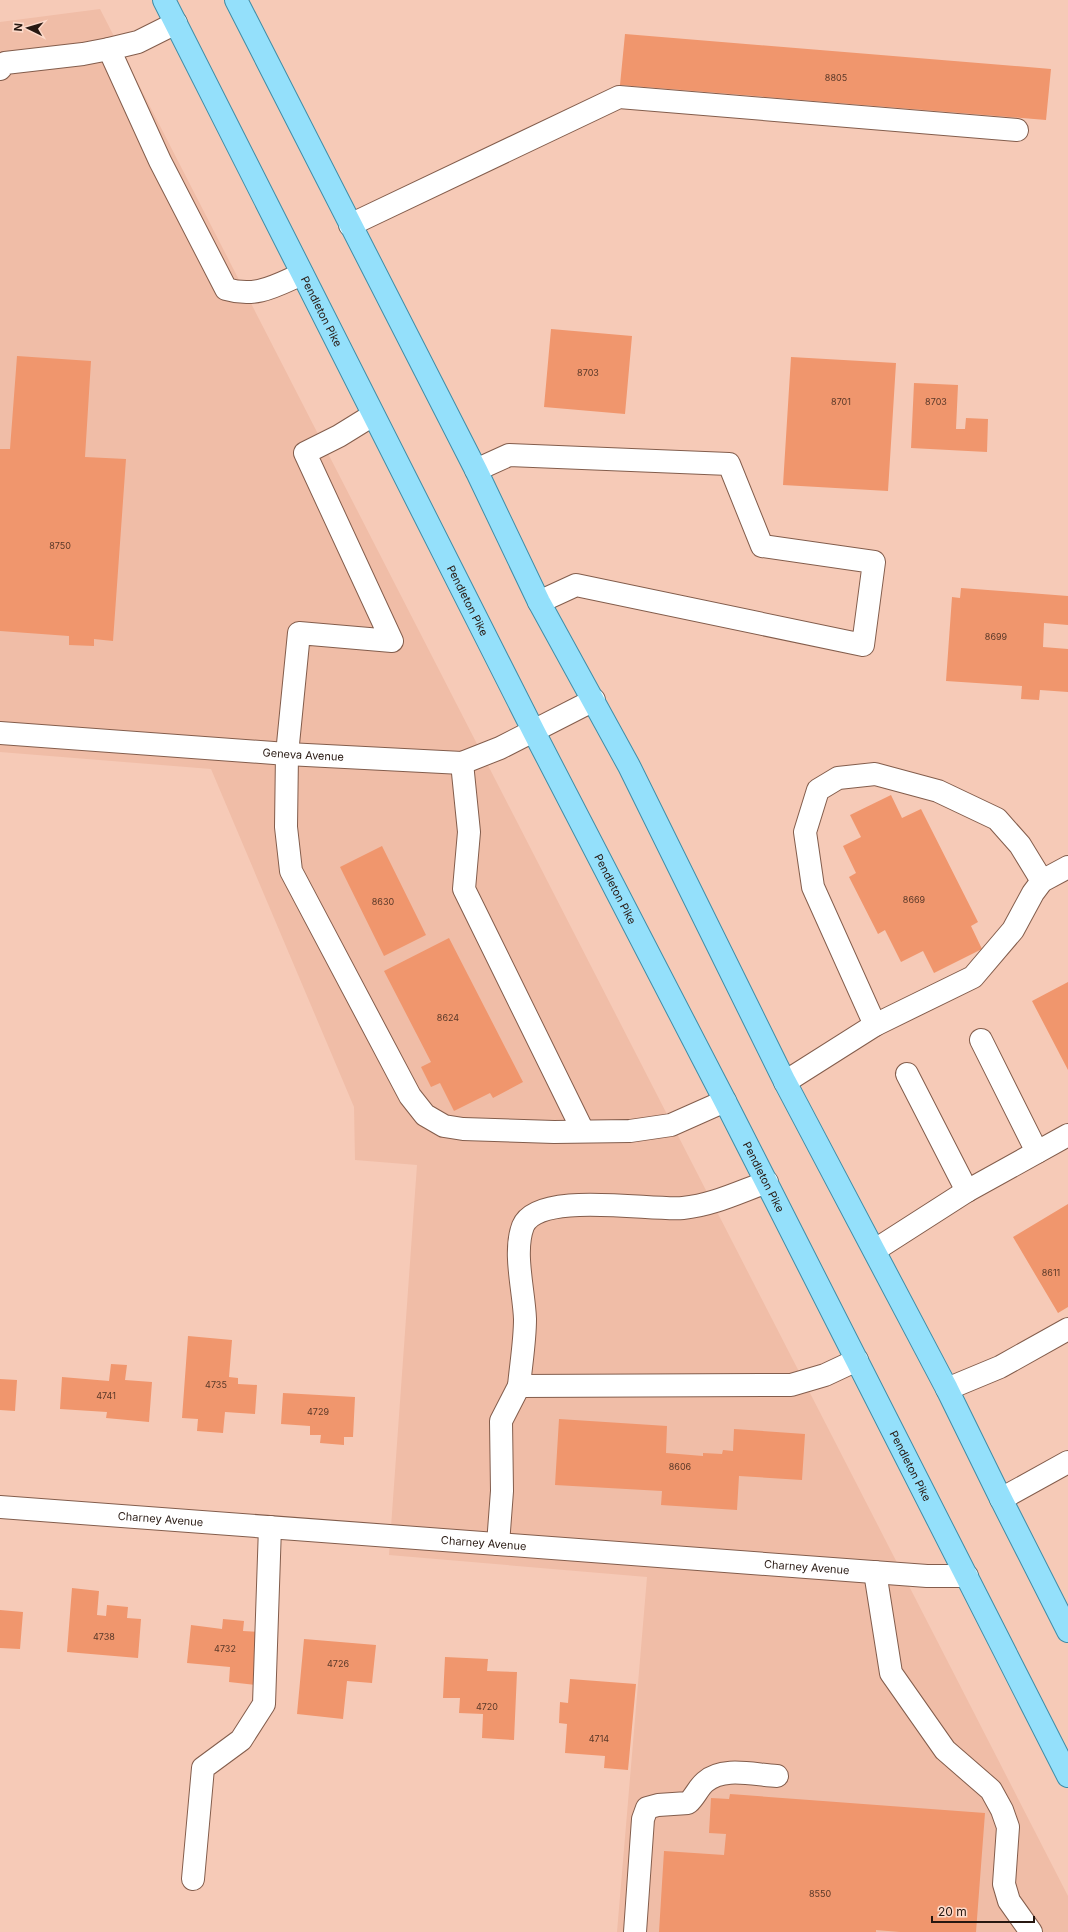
<svg xmlns="http://www.w3.org/2000/svg" width="1068" height="1932" font-family="Inter,sans-serif">
<style>
.built{fill:#f0bda7}
.building{fill:#f0966d}
.lines{fill:none;stroke-linecap:round;stroke-linejoin:round}
.minor-casing{stroke:#835d4c;stroke-width:24}
.major-casing{stroke:#3f8da7;stroke-width:24}
.minor{stroke:#fff;stroke-width:22}
.major{stroke:#94e0fb;stroke-width:22}
.labels{text-anchor:middle;dominant-baseline:central;stroke-width:4;stroke-linejoin:round;paint-order:stroke}
.number-label{font-size:9px;fill:#593828}
.street-label{font-size:11px;fill:#271811;stroke:#fddaca}
</style>
<rect width="100%" height="100%" fill="#f6cab7"/>
<path class="built" d="M 100,9 L 1068,1896 L 1068,1932 L 617,1932 L 647,1577 L 389,1555 L 417,1165 L 355,1160 L 354,1107 L 211,769 L 0,752 L 0,22 Z"/>
<path class="building" d="M 625,34 L 1051,69 L 1046,120 L 620,85 Z
M 551,329 L 632,336 L 625,414 L 544,407 Z
M 17,356 L 91,361 L 85,457 L 126,459 L 113,641 L 94,639 L 94,646 L 69,645 L 69,636 L 0,631 L 0,449 L 10,449 Z
M 791,357 L 896,363 L 888,491 L 783,485 Z
M 914,383 L 958,385 L 956,429 L 965,429 L 966,418 L 988,419 L 987,452 L 911,448 Z
M 961,588 L 1068,596 L 1068,625 L 1044,623 L 1043,647 L 1068,649 L 1068,692 L 1040,690 L 1039,700 L 1021,699 L 1022,686 L 946,681 L 952,597 L 960,598 Z
M 891,795 L 902,818 L 921,809 L 978,922 L 971,926 L 982,949 L 934,973 L 923,951 L 901,962 L 885,930 L 878,934 L 849,877 L 856,873 L 843,846 L 861,837 L 850,815 Z
M 382,846 L 426,935 L 384,956 L 340,867 Z
M 449,938 L 523,1082 L 493,1098 L 490,1093 L 454,1111 L 440,1083 L 431,1087 L 421,1067 L 431,1062 L 384,971 Z
M 1068,982 L 1068,1070 L 1032,1001 Z
M 1068,1204 L 1068,1307 L 1058,1313 L 1013,1237 Z
M 188,1336 L 232,1340 L 229,1377 L 238,1378 L 238,1384 L 257,1385 L 255,1414 L 225,1412 L 223,1433 L 197,1431 L 198,1419 L 182,1418 Z
M 111,1364 L 127,1365 L 125,1380 L 152,1382 L 149,1422 L 106,1418 L 107,1412 L 60,1409 L 62,1377 L 109,1381 Z
M 0,1379 L 17,1380 L 15,1411 L 0,1410 Z
M 283,1393 L 355,1397 L 353,1437 L 344,1437 L 344,1445 L 320,1443 L 321,1435 L 310,1435 L 310,1426 L 281,1424 Z
M 559,1419 L 667,1426 L 666,1453 L 703,1456 L 703,1453 L 722,1454 L 723,1450 L 733,1451 L 734,1429 L 805,1434 L 802,1480 L 739,1476 L 737,1510 L 661,1505 L 662,1491 L 555,1485 Z
M 72,1588 L 99,1591 L 97,1615 L 106,1616 L 107,1605 L 128,1607 L 127,1618 L 141,1619 L 138,1658 L 67,1652 Z
M 0,1610 L 23,1612 L 20,1649 L 0,1648 Z
M 223,1619 L 244,1621 L 243,1631 L 262,1632 L 257,1685 L 229,1682 L 230,1667 L 187,1663 L 191,1625 L 222,1629 Z
M 304,1639 L 376,1645 L 372,1683 L 347,1681 L 343,1719 L 297,1714 Z
M 445,1657 L 488,1659 L 487,1671 L 517,1672 L 514,1740 L 482,1738 L 483,1714 L 459,1713 L 460,1698 L 443,1698 Z
M 570,1679 L 636,1684 L 628,1770 L 604,1768 L 605,1756 L 565,1753 L 567,1724 L 559,1723 L 560,1702 L 568,1703 Z
M 730,1794 L 985,1813 L 976,1932 L 900,1932 L 876,1930 L 876,1932 L 659,1932 L 664,1851 L 724,1855 L 726,1834 L 709,1833 L 711,1798 L 729,1799 Z"/>
<g class="lines">
<g class="minor-casing">
<g id="minor">
<path d="M 109,49 L 160,161 L 226,289 C 256,298 275,286 302,274"/>
<path d="M 0,69 L 5,63 L 83,54 L 109,49 L 138,42 L 176,23"/>
<path d="M 350,225 L 619,97 L 1017,130"/>
<path d="M 373,415 L 339,436 L 305,453 L 392,641 L 299,633 L 287,754 L 286,827 L 291,871 L 410,1096 L 425,1115 L 444,1126 L 463,1129 L 554,1132 L 630,1131 L 671,1125 L 725,1101"/>
<path d="M 476,470 L 509,455 L 729,464 L 762,546 L 874,562 L 863,645 L 576,585 L 539,602"/>
<path id="s1" d="M 0,733 L 287,754 L 462,763 L 500,748 L 594,700"/>
<path d="M 462,763 L 469,832 L 464,889 L 583,1131"/>
<path d="M 875,1025 L 813,887 L 805,832 L 818,790 L 838,778 L 875,774 L 938,791 L 997,819 L 1020,845 L 1042,881"/>
<path d="M 981,1040 L 1037,1152"/>
<path d="M 907,1074 L 967,1191"/>
<path d="M 785,1082 L 875,1025 L 973,977 L 1013,930 L 1033,893 L 1042,881 L 1068,867"/>
<path d="M 767,1182 C 739,1192 713,1205 683,1208 C 650,1211 538,1190 523,1226 C 513,1252 524,1291 525,1319 C 525,1341 521,1364 519,1386 L 791,1385 L 825,1375 L 857,1360"/>
<path d="M 875,1250 L 967,1191 L 1068,1135"/>
<path d="M 947,1389 L 1000,1367 L 1068,1329"/>
<path d="M 1001,1499 L 1068,1462"/>
<path id="s2" d="M 0,1507 L 927,1576 L 967,1576"/>
<path d="M 498,1544 L 502,1491 L 501,1421 L 519,1386"/>
<path d="M 875,1572 L 891,1673 L 945,1750 L 991,1790 L 1002,1810 L 1008,1827 L 1004,1884 L 1009,1901 L 1031,1932"/>
<path d="M 193,1879 L 203,1768 L 241,1740 L 264,1704 L 270,1527"/>
<path d="M 635,1932 L 643,1819 L 647,1808 L 658,1805 L 688,1803 C 695,1797 698,1788 705,1782 C 723,1766 754,1775 777,1776"/>
</g>
</g>
<g class="major-casing">
<g id="major">
<path id="s3" d="M 164,0 L 534,732 L 725,1101 L 1068,1776"/>
<path d="M 236,0 L 476,470 L 539,602 L 629,766 L 785,1082 L 947,1389 L 1001,1499 L 1068,1631"/>
</g>
</g>
<use href="#minor" class="minor"/>
<use href="#major" class="major"/>
</g>
<g class="labels">
<g class="number-label">
<text x="836" y="77">8805</text>
<text x="588" y="372">8703</text>
<text x="841" y="401">8701</text>
<text x="936" y="401">8703</text>
<text x="60" y="545">8750</text>
<text x="996" y="636">8699</text>
<text x="914" y="899">8669</text>
<text x="383" y="901">8630</text>
<text x="448" y="1017">8624</text>
<text x="1051" y="1272">8611</text>
<text x="216" y="1384">4735</text>
<text x="106" y="1395">4741</text>
<text x="318" y="1411">4729</text>
<text x="680" y="1466">8606</text>
<text x="104" y="1636">4738</text>
<text x="225" y="1648">4732</text>
<text x="338" y="1663">4726</text>
<text x="487" y="1706">4720</text>
<text x="599" y="1738">4714</text>
<text x="820" y="1893">8550</text>
</g>
<g class="street-label">
<text stroke="none"><textPath href="#s3" startOffset="349">Pendleton Pike</textPath></text>
<text stroke="none"><textPath href="#s3" startOffset="673">Pendleton Pike</textPath></text>
<text stroke="none"><textPath href="#s1" startOffset="304">Geneva Avenue</textPath></text>
<text stroke="none"><textPath href="#s3" startOffset="997">Pendleton Pike</textPath></text>
<text stroke="none"><textPath href="#s3" startOffset="1321">Pendleton Pike</textPath></text>
<text stroke="none"><textPath href="#s3" startOffset="1645">Pendleton Pike</textPath></text>
<text stroke="none"><textPath href="#s2" startOffset="161">Charney Avenue</textPath></text>
<text stroke="none"><textPath href="#s2" startOffset="485">Charney Avenue</textPath></text>
<text stroke="none"><textPath href="#s2" startOffset="809">Charney Avenue</textPath></text>
</g>
</g>
<g transform="translate(28 28) rotate(275)" stroke="#fddaca" stroke-width="3" paint-order="stroke">
<path d="M0-3L7 15L0 10L-7 15Z" fill="#271811"/>
<text y="-6" font-size="11" font-weight="bold" text-anchor="middle" fill="#271811">N</text>
</g>
<path d="M932 1916v6h102v-6" fill="none" stroke="#271811" stroke-width="2"/>
<text x="938" y="1916" font-size="12" fill="#271811" stroke="#fddaca" stroke-width="3" paint-order="stroke">20 m</text>
</svg>
